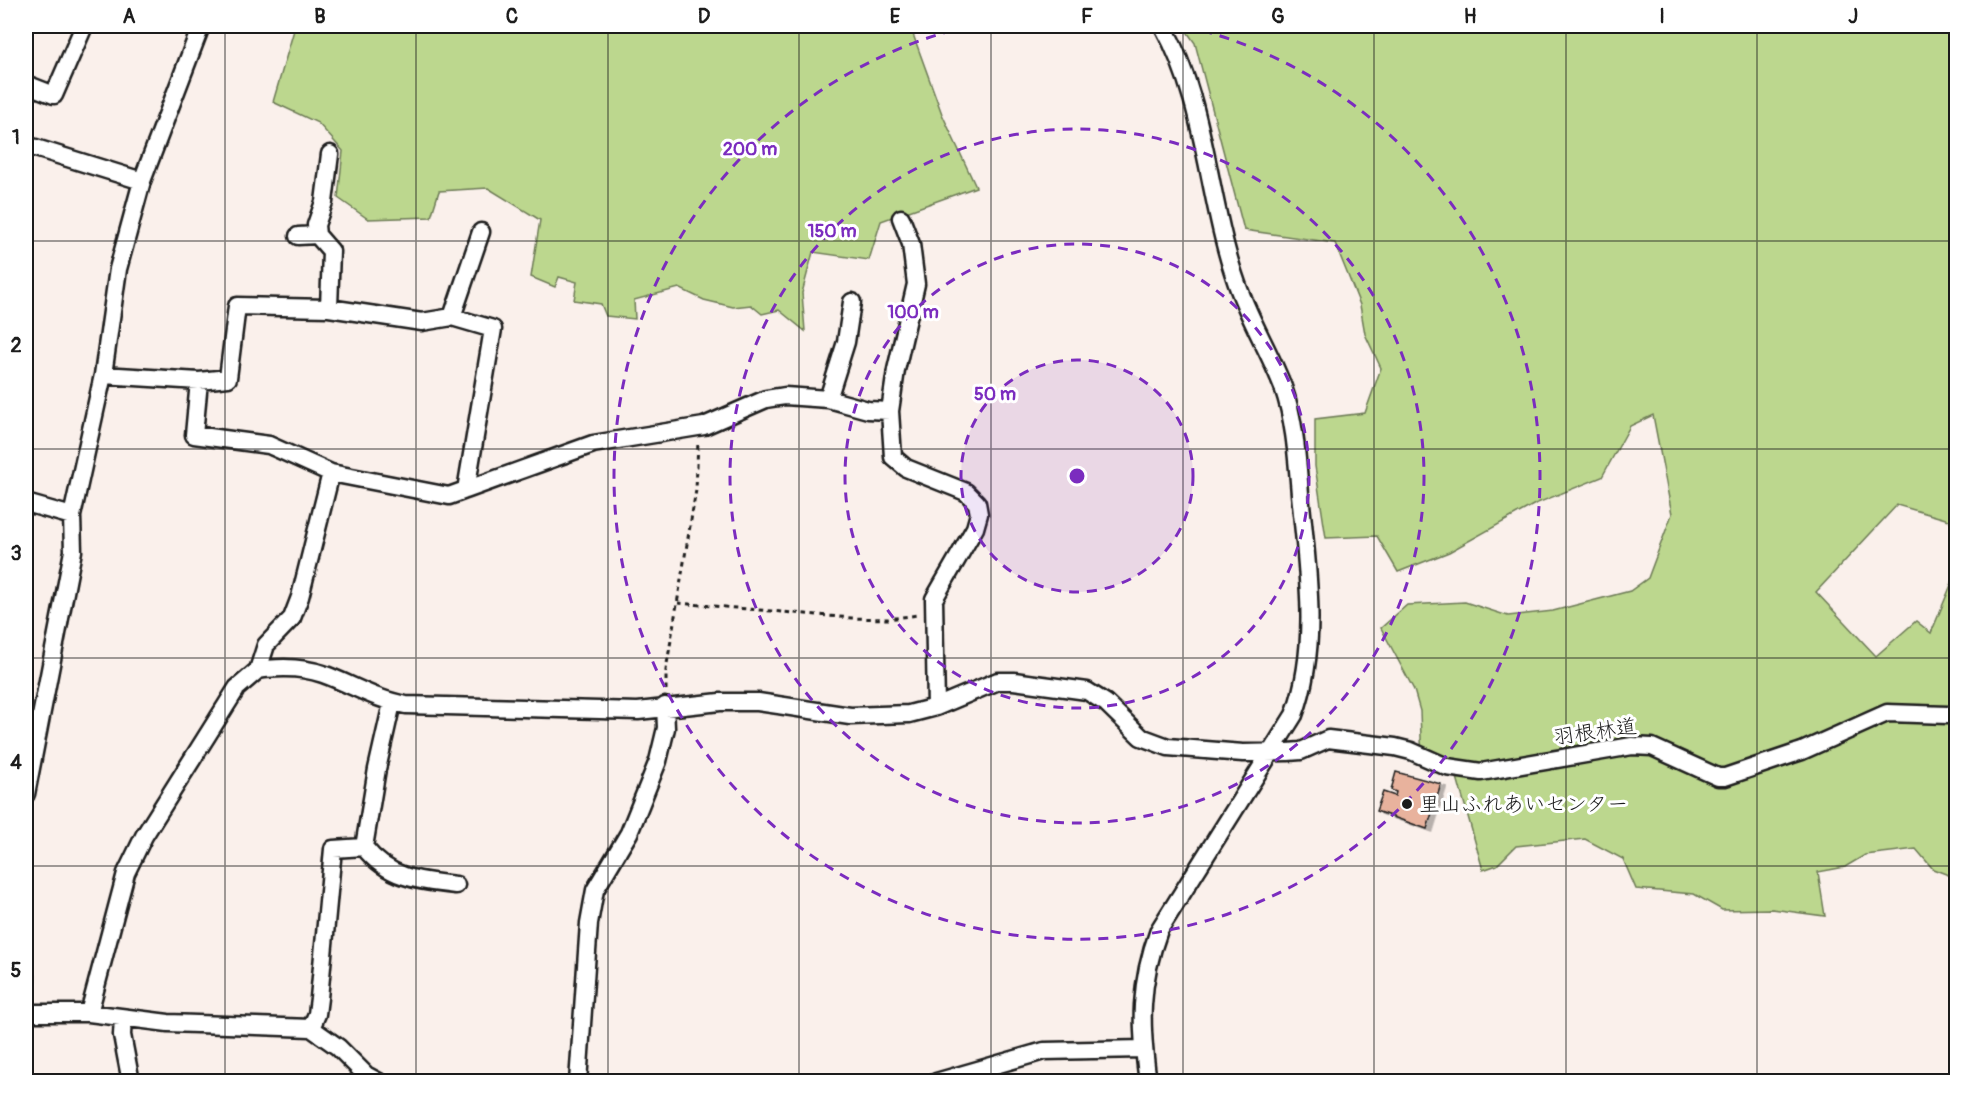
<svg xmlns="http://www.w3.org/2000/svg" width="1982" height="1107" font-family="Pangolin,'Klee One',sans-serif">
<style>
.green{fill:#bcd78e;stroke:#6c7a55;stroke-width:1.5}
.building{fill:#e8b29d;stroke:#1c1c1c;stroke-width:1.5;filter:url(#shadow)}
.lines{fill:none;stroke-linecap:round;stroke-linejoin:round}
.minor-casing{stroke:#1c1c1c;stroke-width:21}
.path{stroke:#1c1c1c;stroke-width:3;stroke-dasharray:4.5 4.5;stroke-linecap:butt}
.minor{stroke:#fff;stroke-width:16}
.grid{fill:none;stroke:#1c1c1c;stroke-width:1.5;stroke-opacity:0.55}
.ring{fill:none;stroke:#7b2cbf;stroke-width:3;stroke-dasharray:10 8}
.poi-dot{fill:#1c1c1c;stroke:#fff;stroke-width:2}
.labels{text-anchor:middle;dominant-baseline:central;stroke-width:6;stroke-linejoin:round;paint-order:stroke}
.street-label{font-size:21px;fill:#1c1c1c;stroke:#fff}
.poi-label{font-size:21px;fill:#1c1c1c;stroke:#fff;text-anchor:start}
.centre{fill:#7b2cbf;stroke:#fff;stroke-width:3}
.ring-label{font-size:18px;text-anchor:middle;font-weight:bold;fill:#7b2cbf;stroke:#fff;stroke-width:6;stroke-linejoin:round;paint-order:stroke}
.neatline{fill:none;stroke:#1c1c1c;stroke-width:2}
.grid-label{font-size:20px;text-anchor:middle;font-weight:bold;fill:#1c1c1c}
</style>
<defs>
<filter id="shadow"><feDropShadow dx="5.5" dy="3" stdDeviation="0" flood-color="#0004"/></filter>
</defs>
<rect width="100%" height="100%" fill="#faf0eb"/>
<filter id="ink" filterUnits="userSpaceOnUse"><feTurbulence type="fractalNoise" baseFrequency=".0167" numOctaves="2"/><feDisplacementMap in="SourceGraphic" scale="12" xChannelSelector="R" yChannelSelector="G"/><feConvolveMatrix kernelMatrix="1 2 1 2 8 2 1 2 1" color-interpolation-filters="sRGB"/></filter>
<g filter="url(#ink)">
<path class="green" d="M 327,26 L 910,26 L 942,114 L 976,187 L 881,221 L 869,260 L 813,252 L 802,293 L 805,331 L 779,310 L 762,314 L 751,305 L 733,307 L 704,300 L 679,288 L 634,300 L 635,319 L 606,316 L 601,304 L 574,300 L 577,282 L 559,277 L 555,287 L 531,277 L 540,220 L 488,188 L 439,191 L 431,217 L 368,219 L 338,198 L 343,151 L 318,123 L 273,102 L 294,30 Z
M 1183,26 L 1956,26 L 1956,529 L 1949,520 L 1897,505 L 1816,592 L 1876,656 L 1916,621 L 1931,633 L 1956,573 L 1956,878 L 1933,869 L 1916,849 L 1865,855 L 1845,867 L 1818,872 L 1825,916 L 1772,909 L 1722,910 L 1694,894 L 1636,889 L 1623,859 L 1585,839 L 1516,846 L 1497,865 L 1483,870 L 1455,770 L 1422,763 L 1420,711 L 1414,690 L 1381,628 L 1407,605 L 1465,602 L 1508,616 L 1553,611 L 1630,591 L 1648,578 L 1672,514 L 1653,415 L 1630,426 L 1602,477 L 1535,504 L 1449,552 L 1398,572 L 1377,536 L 1326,538 L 1315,466 L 1315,419 L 1365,413 L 1381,368 L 1365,334 L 1360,305 L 1335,243 L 1244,230 L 1195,43 Z"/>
<path class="building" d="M 1396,772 L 1441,784 L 1427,829 L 1376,811 L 1383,792 L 1395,796 L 1396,792 L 1391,790 Z
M 26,972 L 30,972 L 28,1007 L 26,1007 Z"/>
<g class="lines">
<g class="minor-casing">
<path id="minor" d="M 26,84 L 54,95 L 84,26
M 26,145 L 142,181
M 901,218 L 911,244 L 916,284 L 896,370 L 890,411 L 893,457 L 906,468 L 966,492 L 977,503 L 979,514 L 975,528 L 934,599 L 936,707
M 298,236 L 317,235
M 329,308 L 331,251 L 317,235 L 316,225 L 324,202 L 330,154
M 452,317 L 481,232
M 103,375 L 199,381 L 228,378 L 237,306 L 329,308 L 422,322 L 452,317 L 493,329 L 466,490
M 199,381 L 194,435 L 269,445 L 331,473 L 449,496 L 593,444 L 704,426 L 766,399 L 785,396 L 828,399 L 868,410 L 890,411
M 828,399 L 846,342 L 852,302
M 26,503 L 72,516
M 258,670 C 278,667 303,667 323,674 C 351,684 376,700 406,705 L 638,711 L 720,702 L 758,702 L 850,716 L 909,714 L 936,707 L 998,681 L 1014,681 L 1087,691 L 1106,703 L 1141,737 L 1168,747 L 1243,753 L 1288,752 L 1301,751 L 1328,739 L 1395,747 L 1411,751 L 1447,767 L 1481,772 L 1632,746 L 1652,747 L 1718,777 L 1725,777 L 1802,751 L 1887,713 L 1948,715
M 392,703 L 377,769 L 364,847 C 388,878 418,881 456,885
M 26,794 L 73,551 L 72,516 L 103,375 L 118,269 L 142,181 L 201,26
M 26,1013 L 89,1013 L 168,1023 L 311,1028 L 338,1047 L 366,1075 L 379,1082
M 89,1013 L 126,873 L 144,836 L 237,688 L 258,670 L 266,645 L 292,618 L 300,597 L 331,473
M 123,1018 L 122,1035 L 131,1082
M 311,1028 L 317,1014 L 319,998 L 333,849 L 364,847
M 578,1082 L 589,923 L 595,890 L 629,833 L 658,761 L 666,728 L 665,706
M 936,1082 L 1044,1051 L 1144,1049
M 1148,1082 C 1140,1025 1139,984 1159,930 L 1294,715 C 1320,646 1307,565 1300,494 C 1297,458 1295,421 1283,387 C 1269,350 1247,316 1235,278 C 1207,195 1206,103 1163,26"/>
</g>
<path class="path" d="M 678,603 L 852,618 L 888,619 L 918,615
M 666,690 L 666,670 L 696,490 L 698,441"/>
<use href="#minor" class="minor"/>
</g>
</g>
<path class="grid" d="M 225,26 L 225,1082M 416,26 L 416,1082M 608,26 L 608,1082M 799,26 L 799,1082M 991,26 L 991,1082M 1183,26 L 1183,1082M 1374,26 L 1374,1082M 1566,26 L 1566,1082M 1757,26 L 1757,1082M 26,241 L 1956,241M 26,449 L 1956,449M 26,658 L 1956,658M 26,866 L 1956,866"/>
<circle cx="1077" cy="476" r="116" fill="#7b2cbf" fill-opacity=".12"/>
<g class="ring">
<circle cx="1077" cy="476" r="116"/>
<circle cx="1077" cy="476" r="232"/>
<circle cx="1077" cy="476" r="347"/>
<path d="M1185 26A463 463 0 1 1 969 26"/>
</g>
<circle class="poi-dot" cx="1407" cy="804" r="6"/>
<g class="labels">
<g class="street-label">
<text transform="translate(1595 732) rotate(-8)">羽根林道</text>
</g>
<g class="poi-label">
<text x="1419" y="804">里山ふれあいセンター</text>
</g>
</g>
<circle cx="1077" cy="476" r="9" class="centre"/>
<g class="ring-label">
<text x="750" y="155">200 m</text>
<text x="832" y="237">150 m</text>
<text x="913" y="318">100 m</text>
<text x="995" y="400">50 m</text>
</g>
<rect width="1982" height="1107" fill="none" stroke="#fff" stroke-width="66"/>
<rect x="33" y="33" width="1916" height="1041" class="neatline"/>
<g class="grid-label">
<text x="129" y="23">A</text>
<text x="320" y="23">B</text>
<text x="512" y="23">C</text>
<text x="704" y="23">D</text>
<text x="895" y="23">E</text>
<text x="1087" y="23">F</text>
<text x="1278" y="23">G</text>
<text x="1470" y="23">H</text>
<text x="1662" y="23">I</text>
<text x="1853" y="23">J</text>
<text x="16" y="144">1</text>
<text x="16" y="352">2</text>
<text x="16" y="560">3</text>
<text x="16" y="769">4</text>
<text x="16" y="977">5</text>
</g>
</svg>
